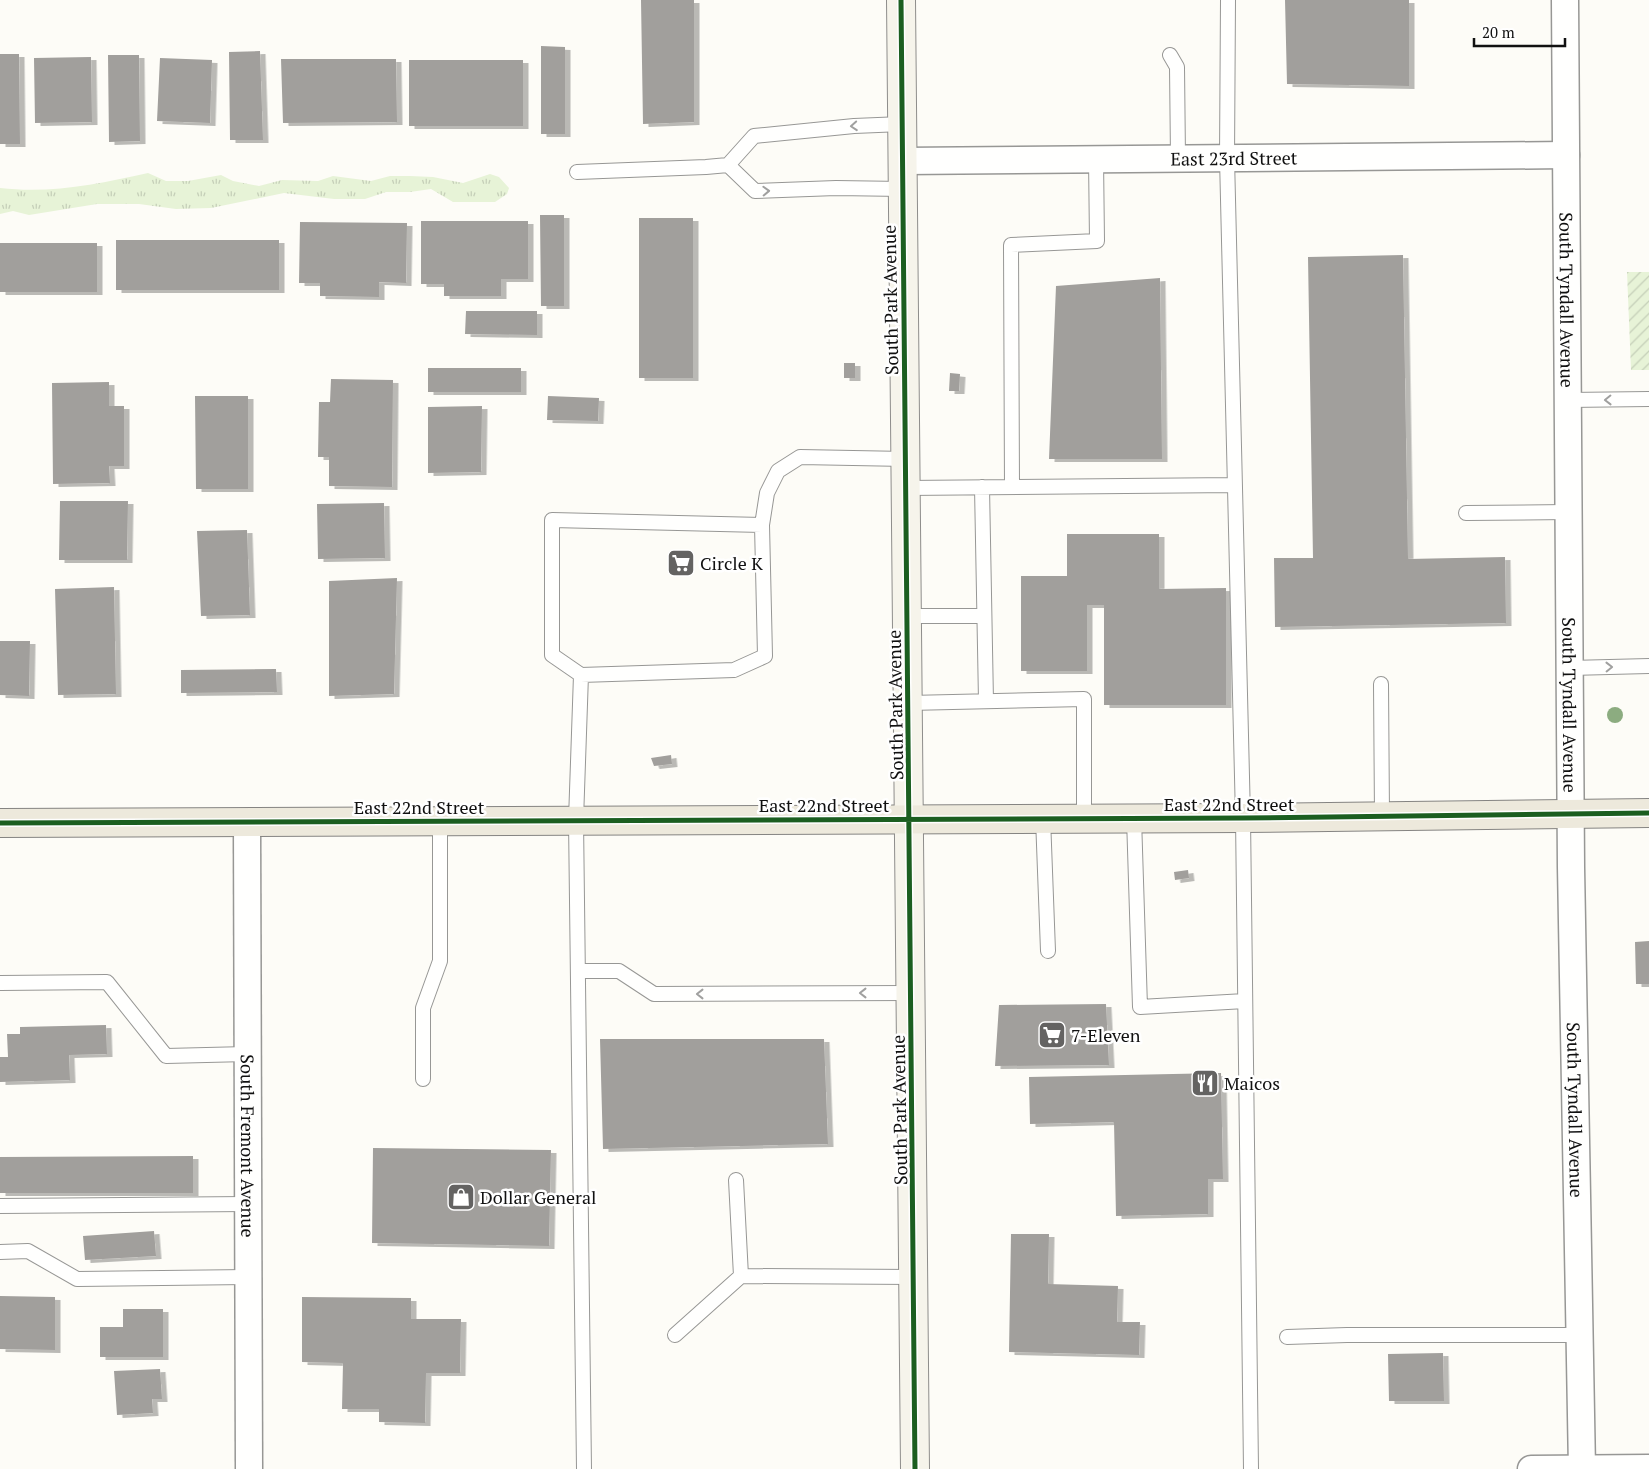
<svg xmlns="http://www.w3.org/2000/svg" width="1649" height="1469" font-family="'PT Serif',serif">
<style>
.grass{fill:url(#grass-tufts)}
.garden{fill:url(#garden-furrows)}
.building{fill:#a19f9c;filter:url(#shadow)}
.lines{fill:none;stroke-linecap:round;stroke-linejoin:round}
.service-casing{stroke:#979795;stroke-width:16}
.minor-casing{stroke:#979795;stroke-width:29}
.secondary-casing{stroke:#8e8d8b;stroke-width:30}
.primary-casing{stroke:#858482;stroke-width:30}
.service{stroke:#fffffe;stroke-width:14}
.minor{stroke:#fffffe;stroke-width:26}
.secondary{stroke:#f6f4eb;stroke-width:28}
.primary{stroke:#ede9dc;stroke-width:28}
.cycleway-casing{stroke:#fff;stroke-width:8}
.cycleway{stroke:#1b5e20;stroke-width:5}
.tree{fill:#8cac80}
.oneway{stroke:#a0a09f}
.labels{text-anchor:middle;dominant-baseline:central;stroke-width:5;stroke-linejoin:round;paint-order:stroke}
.street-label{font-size:18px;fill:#111;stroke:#fff}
.poi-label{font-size:18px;fill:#111;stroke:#fff;text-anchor:start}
</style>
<defs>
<pattern id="grass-tufts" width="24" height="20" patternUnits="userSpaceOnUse" patternTransform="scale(1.25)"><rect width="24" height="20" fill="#e7f3d7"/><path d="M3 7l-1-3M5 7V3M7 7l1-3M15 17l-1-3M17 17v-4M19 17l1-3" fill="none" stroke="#c5cfb8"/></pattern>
<pattern id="garden-furrows" width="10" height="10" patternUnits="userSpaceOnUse" patternTransform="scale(1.25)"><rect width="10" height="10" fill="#e7f3d7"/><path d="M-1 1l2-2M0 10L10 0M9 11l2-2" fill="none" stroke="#c5cfb8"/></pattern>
<filter id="shadow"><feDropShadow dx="5.5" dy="3" stdDeviation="0" flood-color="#0004"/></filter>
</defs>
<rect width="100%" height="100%" fill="#fdfcf7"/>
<path class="grass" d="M 148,173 L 166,181 L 188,181 L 221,175 L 233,181 L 259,186 L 282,180 L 318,181 L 333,176 L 371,181 L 390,176 L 410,176 L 433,177 L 463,183 L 490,174 L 499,177 L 509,188 L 507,194 L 495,202 L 453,202 L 431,189 L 410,192 L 386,192 L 365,199 L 334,199 L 284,193 L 211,208 L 176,209 L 139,204 L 97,204 L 29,215 L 13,211 L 0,214 L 0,188 C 51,194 98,184 148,173 Z"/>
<path class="garden" d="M 1627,272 L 1649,272 L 1649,370 L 1631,370 Z"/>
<path class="building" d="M 641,0 L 694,0 L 694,122 L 643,124 Z
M 1285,0 L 1409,0 L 1409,86 L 1287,84 Z
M 541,46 L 565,47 L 565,134 L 541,134 Z
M 260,51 L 263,140 L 230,140 L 229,52 Z
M 0,54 L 19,54 L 20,144 L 0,144 Z
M 108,55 L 139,55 L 140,141 L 109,142 Z
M 91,57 L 92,122 L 35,123 L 34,58 Z
M 160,58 L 212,60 L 210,123 L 157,121 Z
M 281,59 L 396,59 L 397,122 L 283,123 Z
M 409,60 L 523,60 L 523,126 L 409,126 Z
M 540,215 L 564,215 L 564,306 L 541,306 Z
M 639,218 L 693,218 L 693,378 L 639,378 Z
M 421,221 L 528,221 L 528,279 L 501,279 L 501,296 L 444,296 L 444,284 L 421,284 Z
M 300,222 L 407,223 L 406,283 L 379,282 L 379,297 L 320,296 L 320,283 L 299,283 Z
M 116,240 L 279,240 L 279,290 L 116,290 Z
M 0,243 L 97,243 L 97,292 L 0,292 Z
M 1403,255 L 1408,559 L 1505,557 L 1506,623 L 1275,627 L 1274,558 L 1313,558 L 1308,257 Z
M 1160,278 L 1162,459 L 1049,459 L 1056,286 Z
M 466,311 L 537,311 L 537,335 L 465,334 Z
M 844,363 L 855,363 L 855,378 L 844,378 Z
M 428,368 L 521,368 L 521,392 L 428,392 Z
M 950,373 L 960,374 L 959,391 L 949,391 Z
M 331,379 L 393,380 L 392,487 L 329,486 L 329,457 L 318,457 L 319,402 L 330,402 Z
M 109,382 L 109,406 L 124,406 L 124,466 L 109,466 L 110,483 L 53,484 L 52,383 Z
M 195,396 L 248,396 L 248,489 L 196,489 Z
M 548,396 L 599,398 L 598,421 L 547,420 Z
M 482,406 L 481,472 L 428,473 L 428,407 Z
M 60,501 L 128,501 L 127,560 L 59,560 Z
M 384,503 L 385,558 L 318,559 L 317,504 Z
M 247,530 L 250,615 L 201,616 L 197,531 Z
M 1067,534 L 1159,534 L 1159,589 L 1226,588 L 1226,705 L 1104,705 L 1104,605 L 1087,605 L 1087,671 L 1021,671 L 1021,576 L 1067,576 Z
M 397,578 L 394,694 L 329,696 L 329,581 Z
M 114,587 L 116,694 L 58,695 L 55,589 Z
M 0,641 L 30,641 L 29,696 L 0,695 Z
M 276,669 L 277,692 L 181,693 L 181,670 Z
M 671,755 L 672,764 L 654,766 L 651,758 Z
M 1188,870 L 1189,878 L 1175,880 L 1174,872 Z
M 1649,941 L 1649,984 L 1636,984 L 1635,942 Z
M 1106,1004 L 1109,1065 L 995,1066 L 999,1005 Z
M 106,1025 L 107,1054 L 69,1055 L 70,1080 L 0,1082 L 0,1057 L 8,1057 L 7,1034 L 20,1034 L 20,1027 Z
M 600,1039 L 824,1039 L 828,1144 L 603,1149 Z
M 1221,1073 L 1223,1179 L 1208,1179 L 1208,1214 L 1116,1216 L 1114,1122 L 1030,1124 L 1029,1077 Z
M 373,1148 L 551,1150 L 549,1246 L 372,1243 Z
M 193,1156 L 193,1193 L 0,1193 L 0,1157 Z
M 154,1231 L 156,1256 L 85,1260 L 83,1236 Z
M 1011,1234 L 1049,1234 L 1048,1284 L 1118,1286 L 1117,1322 L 1140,1322 L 1139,1355 L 1009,1352 Z
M 0,1296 L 55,1297 L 55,1350 L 0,1349 Z
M 302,1297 L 411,1298 L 411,1319 L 461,1319 L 460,1373 L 426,1373 L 425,1423 L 379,1422 L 379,1409 L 342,1409 L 343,1363 L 302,1362 Z
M 123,1309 L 163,1309 L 163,1357 L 100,1357 L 100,1327 L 123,1327 Z
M 1443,1353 L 1444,1401 L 1389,1401 L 1388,1354 Z
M 160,1369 L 162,1399 L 152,1399 L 153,1413 L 117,1415 L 114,1371 Z"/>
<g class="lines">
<g class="service-casing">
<path id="service" d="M 1228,0 L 1227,158 L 1243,818 L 1251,1469
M 1170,55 L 1177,67 L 1178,158
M 728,165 L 755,191 L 836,188 L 903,189
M 577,172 L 706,167 L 728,165 L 754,136 L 854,126 L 902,124
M 1568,400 L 1649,399
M 982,487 L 986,701
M 1012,487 L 1011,245 L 1097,241 L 1096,159
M 906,488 L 1235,485
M 1466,513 L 1568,512
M 908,616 L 984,616
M 1570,668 L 1649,666
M 581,675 L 552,655 L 552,520 L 762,525
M 1381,684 L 1382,816
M 909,703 L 1084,699 L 1084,818
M 1043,818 L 1048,951
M 1134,818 L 1140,1007 L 1245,1001
M 578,971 L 619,971 L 654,994 L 911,993
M 0,983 L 107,982 L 166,1056 L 247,1054
M 423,1079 L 423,1008 L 440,961 L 440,821
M 736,1180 L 741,1276 L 914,1277
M 0,1206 L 248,1204
M 0,1252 L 28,1251 L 77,1279 L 248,1277
M 675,1335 L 741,1276
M 1287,1337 L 1347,1335 L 1580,1335
M 584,1469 L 576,820 L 581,675 L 734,670 L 765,656 L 762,525 L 767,493 L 778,471 L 800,457 L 906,459"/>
</g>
<g class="minor-casing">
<g id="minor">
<path id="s1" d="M 1565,0 L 1571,867 L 1582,1469"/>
<path id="s2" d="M 903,161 L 1566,155"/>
<path id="s3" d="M 247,822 L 249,1469"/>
<path d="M 1531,1469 L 1649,1468"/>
</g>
</g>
<g class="secondary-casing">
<path id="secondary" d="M 901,0 L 915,1469"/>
</g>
<g class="primary-casing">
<path id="primary" d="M 0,823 L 1243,818 L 1649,813"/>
</g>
<use href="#service" class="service"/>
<use href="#minor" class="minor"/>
<use href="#secondary" class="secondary"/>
<use href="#primary" class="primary"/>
<g class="cycleway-casing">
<path id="cycleway" d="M 901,0 L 915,1469
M 0,823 L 1243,818 L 1649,813"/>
</g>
<use href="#cycleway" class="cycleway"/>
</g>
<circle class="tree" cx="1615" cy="715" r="8"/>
<defs><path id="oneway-chevron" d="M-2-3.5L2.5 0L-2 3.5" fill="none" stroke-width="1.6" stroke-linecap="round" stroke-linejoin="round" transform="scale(1.25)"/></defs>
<g class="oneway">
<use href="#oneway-chevron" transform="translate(854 126) rotate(176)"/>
<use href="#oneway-chevron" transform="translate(766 191) rotate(-2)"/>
<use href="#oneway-chevron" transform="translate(1608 400) rotate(179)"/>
<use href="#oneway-chevron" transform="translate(1609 667) rotate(-1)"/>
<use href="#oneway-chevron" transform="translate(863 993) rotate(180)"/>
<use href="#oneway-chevron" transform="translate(700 994) rotate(180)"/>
</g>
<defs>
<g id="supermarket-square" transform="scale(1.4375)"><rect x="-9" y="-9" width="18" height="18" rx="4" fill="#646362" stroke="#fff"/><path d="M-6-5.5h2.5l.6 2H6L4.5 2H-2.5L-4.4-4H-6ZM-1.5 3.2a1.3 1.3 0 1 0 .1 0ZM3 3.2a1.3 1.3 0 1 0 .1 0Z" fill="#fff"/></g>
<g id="restaurant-square" transform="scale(1.4375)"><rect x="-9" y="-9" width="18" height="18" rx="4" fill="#646362" stroke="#fff"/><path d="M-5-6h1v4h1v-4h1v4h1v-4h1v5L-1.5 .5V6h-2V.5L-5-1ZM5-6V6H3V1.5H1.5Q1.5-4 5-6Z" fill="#fff"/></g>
<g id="shop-square" transform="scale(1.4375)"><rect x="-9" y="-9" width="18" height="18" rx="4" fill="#646362" stroke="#fff"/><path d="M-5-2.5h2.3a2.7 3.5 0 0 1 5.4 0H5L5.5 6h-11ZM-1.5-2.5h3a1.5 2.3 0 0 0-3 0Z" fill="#fff"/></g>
</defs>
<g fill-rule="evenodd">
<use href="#supermarket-square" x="681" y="563"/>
<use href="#supermarket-square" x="1052" y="1035"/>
<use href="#restaurant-square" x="1205" y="1083"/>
<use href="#shop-square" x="461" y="1197"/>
</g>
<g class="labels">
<g class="street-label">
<text stroke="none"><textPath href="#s2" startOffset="331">East 23rd Street</textPath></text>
<text transform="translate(890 300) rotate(-91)">South Park Avenue</text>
<text stroke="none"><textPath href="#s1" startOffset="300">South Tyndall Avenue</textPath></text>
<text transform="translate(895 705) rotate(-91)">South Park Avenue</text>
<text stroke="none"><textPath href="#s1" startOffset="705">South Tyndall Avenue</textPath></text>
<text x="1229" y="804">East 22nd Street</text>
<text x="824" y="805">East 22nd Street</text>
<text x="419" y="807">East 22nd Street</text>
<text stroke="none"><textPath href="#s1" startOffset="1110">South Tyndall Avenue</textPath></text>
<text transform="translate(899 1110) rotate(-91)">South Park Avenue</text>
<text stroke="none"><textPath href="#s3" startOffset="324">South Fremont Avenue</textPath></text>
</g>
<g class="poi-label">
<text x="700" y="563">Circle K</text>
<text x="1071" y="1035">7-Eleven</text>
<text x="1224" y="1083">Maicos</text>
<text x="480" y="1197">Dollar General</text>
</g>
</g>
<path d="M1474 38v8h91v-8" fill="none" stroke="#111111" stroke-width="2.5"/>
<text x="1482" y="38" font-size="15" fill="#111111" stroke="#ffffff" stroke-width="4" paint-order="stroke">20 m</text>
</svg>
